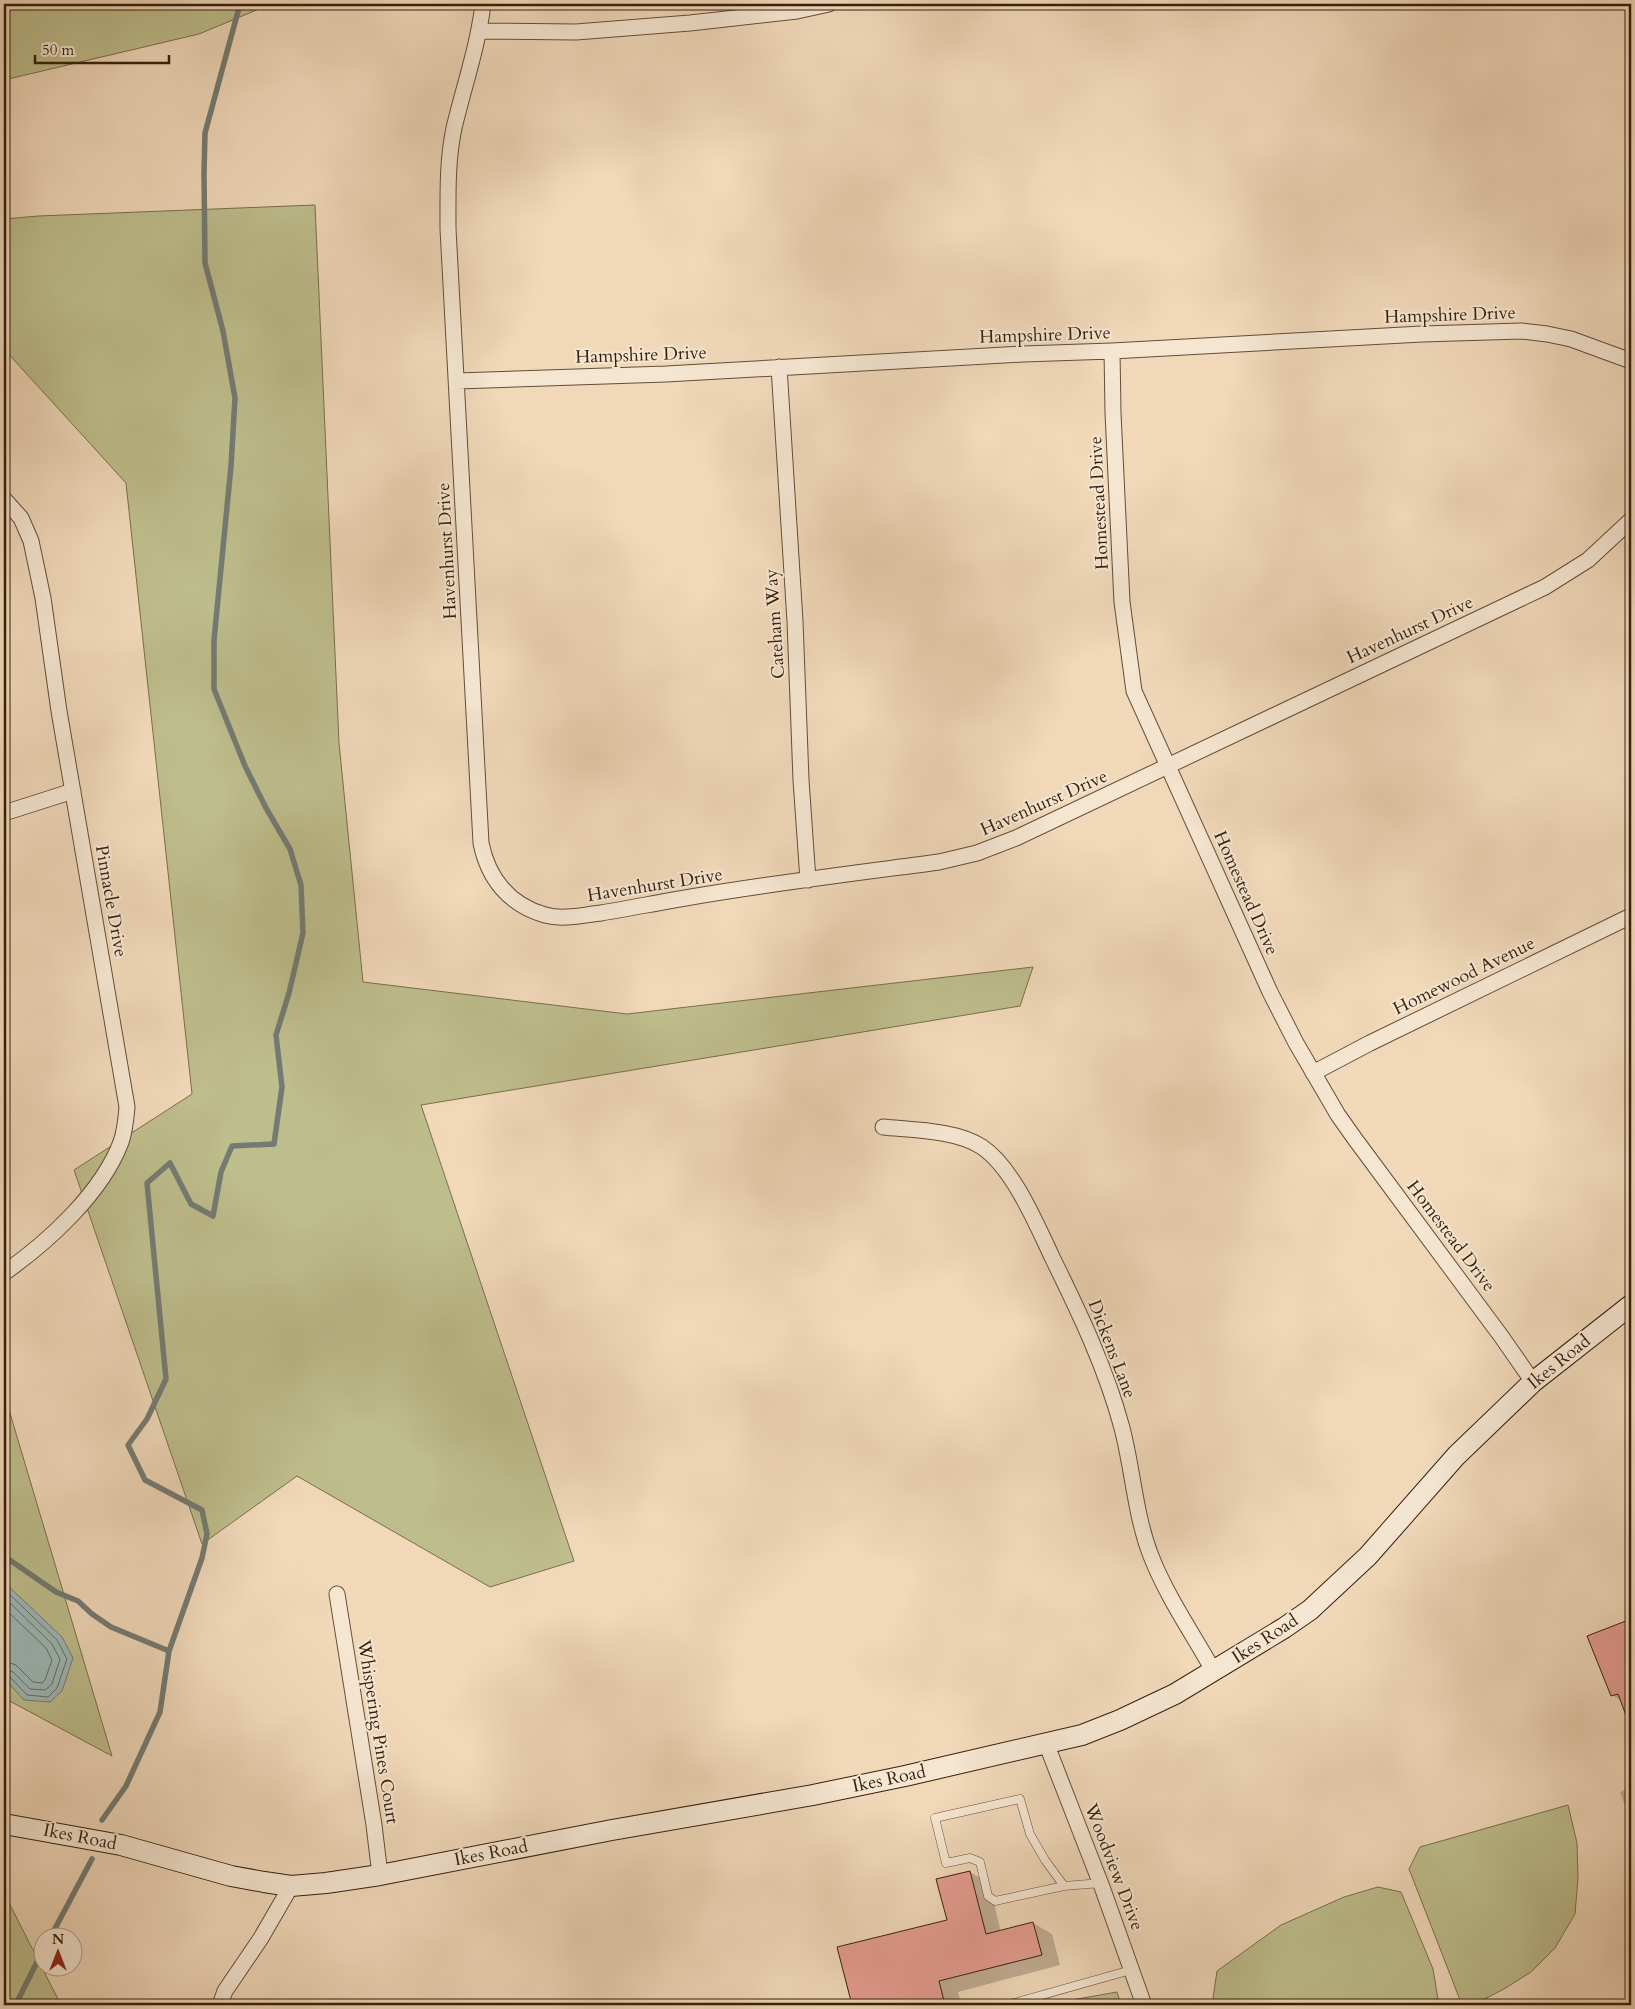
<svg xmlns="http://www.w3.org/2000/svg" width="1635" height="2009" font-family="Cardo,serif">
<style>
.green{fill:#bebd8c;stroke:#7a6e4c}
.water{fill:#9cb8b7;stroke:#747b73}
.shadow{fill:#0003}
.lines{fill:none;stroke-linecap:round;stroke-linejoin:round}
.shore{stroke:#6a6c62;stroke-width:1}
.stream{stroke:#747b73;stroke-width:5.5}
.building{fill:#e59c91;stroke:#371f0d}
.lane-casing{stroke:#654d38;stroke-width:9}
.street-casing{stroke:#654d38;stroke-width:17}
.secondary-casing{stroke:#371f0d;stroke-width:22}
.lane{stroke:#f5e6d2;stroke-width:8}
.street{stroke:#f5e6d2;stroke-width:15}
.secondary{stroke:#f5e6d2;stroke-width:20}
.labels{text-anchor:middle;dominant-baseline:central;stroke-width:4;stroke-linejoin:round;paint-order:stroke}
.street-label{font-size:18px;fill:#371f0d;stroke:#f5e6d2}
</style>
<rect width="100%" height="100%" fill="#f0d8b9"/>
<filter id="stains"><feTurbulence type="fractalNoise" baseFrequency=".004" numOctaves="4"/><feColorMatrix values="0 0 0 0 .2 0 0 0 0 .09 0 0 0 0 .02 0 0 0 .5 -.17"/></filter>
<radialGradient id="worn" r=".72"><stop offset=".6" stop-color="#630" stop-opacity="0"/><stop offset="1" stop-color="#630" stop-opacity=".3"/></radialGradient>
<path class="green" d="M 4,4 L 271,4 L 199,34 L 4,80 Z
M 315,205 L 339,743 L 363,982 L 627,1014 L 1033,967 L 1020,1006 L 421,1105 L 574,1561 L 490,1587 L 297,1476 L 202,1544 L 74,1170 L 192,1094 L 126,483 L 4,349 L 4,219 L 38,216 Z
M 4,1393 L 112,1756 L 4,1698 Z
M 1568,1805 L 1577,1843 L 1578,1878 L 1575,1914 L 1555,1948 L 1531,1972 L 1504,1989 L 1473,2005 L 1462,2005 L 1409,1869 L 1420,1847 Z
M 1378,1887 L 1401,1892 L 1433,1969 L 1439,2005 L 1212,2005 L 1217,1971 L 1281,1925 L 1344,1897 Z
M 4,1893 L 61,2005 L 4,2005 Z
M 1117,1992 L 1121,2005 L 1043,2005 Z"/>
<path class="water" d="M 4,1582 L 62,1637 L 73,1658 L 62,1691 L 50,1702 L 24,1700 L 4,1678 Z"/>
<path class="shadow" d="M 1631,1620 L 1631,1724 L 1622,1701 L 1612,1695 L 1589,1636 Z
M 1631,1787 L 1631,1822 L 1620,1792 Z
M 970,1872 L 989,1883 L 1001,1932 L 1033,1923 L 1052,1934 L 1060,1965 L 958,1992 L 961,2005 L 853,2005 L 839,1948 L 948,1921 Z"/>
<g class="lines">
<path class="shore" d="M 4,1589 L 57,1640 L 67,1659 L 57,1688 L 48,1697 L 27,1695 L 9,1676 L 4,1675
M 4,1597 L 52,1644 L 60,1659 L 52,1684 L 45,1690 L 30,1689 L 13,1672 L 4,1669
M 4,1608 L 46,1648 L 52,1660 L 45,1680 L 42,1683 L 33,1682 L 16,1665 L 4,1661"/>
<path class="stream" d="M 4,1556 L 56,1592 L 78,1601 L 92,1614 L 111,1627 L 169,1651
M 102,1820 L 126,1786 L 160,1712 L 169,1651 L 202,1558 L 207,1534 L 202,1510 L 145,1480 L 128,1445 L 147,1419 L 166,1379 L 147,1183 L 170,1163 L 191,1204 L 213,1216 L 221,1172 L 232,1146 L 274,1144 L 282,1087 L 276,1035 L 289,993 L 303,933 L 301,885 L 290,849 L 266,808 L 245,766 L 214,689 L 214,640 L 231,466 L 235,398 L 223,331 L 205,263 L 204,173 L 205,133 L 240,4
M 51,1936 L 92,1859
M 19,2005 L 18,2000 L 42,1952"/>
</g>
<path class="building" d="M 1631,1619 L 1631,1725 L 1630,1726 L 1618,1694 L 1611,1696 L 1587,1636 Z
M 970,1871 L 986,1934 L 1033,1922 L 1042,1955 L 939,1981 L 945,2005 L 852,2005 L 837,1947 L 947,1920 L 936,1879 Z"/>
<g class="lines">
<g class="lane-casing">
<path id="lane" d="M 1064,1886 L 995,1901 L 988,1896 L 980,1862 L 970,1858 L 946,1863 L 935,1818 L 1020,1799 L 1030,1834 L 1045,1860 L 1064,1886 L 1101,1883
M 1007,2005 L 1131,1970"/>
</g>
<g class="street-casing">
<path id="street" d="M 483,4 C 478,46 464,86 454,128 C 447,161 448,195 448,229 L 481,843 C 488,878 509,905 545,915 C 563,920 583,915 601,913 C 631,908 661,902 691,897 C 773,883 856,873 939,862 L 977,853 L 1016,838 L 1545,587 L 1588,560 L 1631,520
M 480,31 L 576,32 L 690,23 L 797,11 L 829,4
M 1112,351 L 1113,413 L 1122,602 L 1134,691 L 1270,992 L 1296,1043 L 1338,1115 L 1355,1139 L 1501,1336 L 1533,1382
M 779,367 L 795,621 L 801,780 L 808,880
M 457,381 L 666,374 L 1023,354 L 1112,351 L 1422,334 L 1522,331 L 1547,334 L 1571,339 L 1631,361
M 4,499 L 21,518 L 31,541 L 43,598 L 59,711 L 127,1107 C 126,1119 125,1131 121,1142 C 102,1193 48,1242 4,1273
M 4,813 L 73,791
M 1313,1073 L 1370,1043 L 1631,916
M 883,1127 C 912,1130 957,1130 982,1147 C 1013,1168 1036,1223 1052,1257 C 1079,1312 1106,1368 1122,1428 C 1133,1470 1135,1515 1151,1556 C 1167,1597 1193,1634 1214,1672
M 337,1594 L 374,1825 L 380,1875
M 1046,1743 L 1102,1887 L 1144,2005
M 220,2005 L 225,1991 L 261,1938 L 291,1886"/>
</g>
<g class="secondary-casing">
<path id="secondary" d="M 4,1824 L 121,1845 L 231,1876 L 264,1882 L 291,1886 L 326,1883 L 380,1875 L 612,1830 L 813,1795 L 905,1776 L 1082,1735 L 1120,1720 L 1175,1694 L 1284,1628 L 1310,1610 L 1368,1556 L 1456,1456 L 1533,1382 L 1631,1305"/>
</g>
<use href="#lane" class="lane"/>
<use href="#street" class="street"/>
<use href="#secondary" class="secondary"/>
</g>
<g class="labels">
<g class="street-label">
<text transform="translate(1450 315) rotate(-2)">Hampshire Drive</text>
<text transform="translate(1045 335) rotate(-2)">Hampshire Drive</text>
<text transform="translate(641 355) rotate(-2)">Hampshire Drive</text>
<text transform="translate(1099 503) rotate(-93)">Homestead Drive</text>
<text transform="translate(447 551) rotate(-93)">Havenhurst Drive</text>
<text transform="translate(775 624) rotate(-94)">Cateham Way</text>
<text transform="translate(1410 630) rotate(-25)">Havenhurst Drive</text>
<text transform="translate(1044 803) rotate(-24)">Havenhurst Drive</text>
<text transform="translate(655 885) rotate(-9)">Havenhurst Drive</text>
<text transform="translate(1246 893) rotate(66)">Homestead Drive</text>
<text transform="translate(111 901) rotate(80)">Pinnacle Drive</text>
<text transform="translate(1464 976) rotate(-26)">Homewood Avenue</text>
<text transform="translate(1451 1236) rotate(53)">Homestead Drive</text>
<text transform="translate(1112 1349) rotate(69)">Dickens Lane</text>
<text transform="translate(1559 1362) rotate(-39)">Ikes Road</text>
<text transform="translate(1265 1639) rotate(-33)">Ikes Road</text>
<text transform="translate(378 1732) rotate(81)">Whispering Pines Court</text>
<text transform="translate(889 1779) rotate(-12)">Ikes Road</text>
<text transform="translate(80 1837) rotate(11)">Ikes Road</text>
<text transform="translate(491 1853) rotate(-11)">Ikes Road</text>
<text transform="translate(1114 1867) rotate(69)">Woodview Drive</text>
</g>
</g>
<rect width="1635" height="2009" fill="none" stroke="#f0d8b9" stroke-width="20"/>
<rect x="5" y="5" width="1625" height="1999" fill="none" stroke="#371f0d" stroke-width="2.5"/>
<rect x="10" y="10" width="1615" height="1989" fill="none" stroke="#371f0d"/>
<g transform="translate(58 1952)"><circle r="24" fill="#f5e6d2" stroke="#a99683"/>
<path d="M0-4L9 19L0 12L-9 19Z" fill="#8f2418"/>
<text y="-8" font-size="14" font-weight="bold" text-anchor="middle" fill="#371f0d">N</text>
</g>
<path d="M35 55v8h134v-8" fill="none" stroke="#371f0d" stroke-width="2.5"/>
<text x="42" y="55" font-size="15" fill="#371f0d" stroke="#f5e6d2" stroke-width="4" paint-order="stroke">50 m</text>
<rect width="100%" height="100%" filter="url(#stains)"/>
<rect width="100%" height="100%" fill="url(#worn)"/>
</svg>
